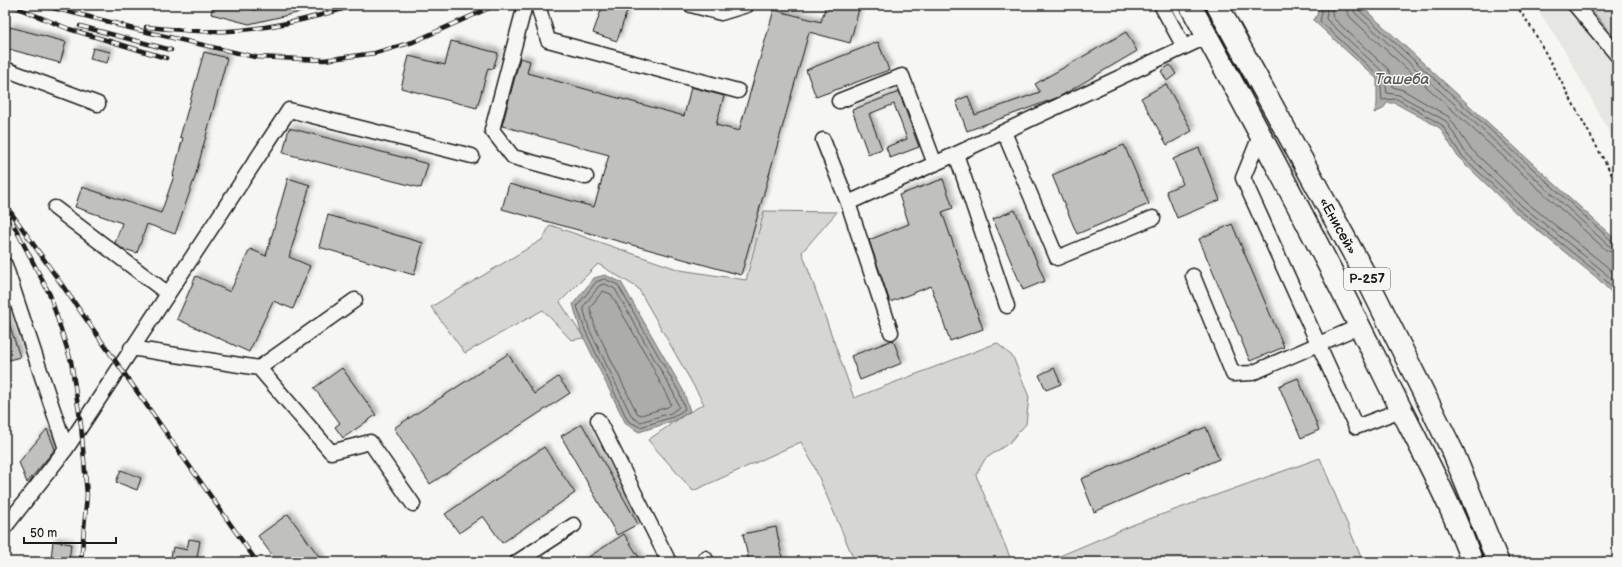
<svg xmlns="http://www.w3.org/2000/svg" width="1622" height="567" font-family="'Balsamiq Sans',sans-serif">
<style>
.built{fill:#e6e6e2}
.green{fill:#d6d6d2;stroke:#797977}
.water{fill:#acaca9;stroke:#727271}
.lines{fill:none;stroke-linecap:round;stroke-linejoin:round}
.shore{stroke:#565654;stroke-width:1}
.building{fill:#c0c0bd;stroke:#1c1c1c;filter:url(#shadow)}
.minor-casing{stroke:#1c1c1c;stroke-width:17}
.highway-casing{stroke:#1c1c1c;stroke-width:24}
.path{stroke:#1c1c1c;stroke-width:2;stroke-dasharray:3 3;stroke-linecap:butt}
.minor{stroke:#f6f6f2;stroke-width:14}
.highway{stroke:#f6f6f2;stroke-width:21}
.rail-casing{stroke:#1c1c1c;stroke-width:4.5}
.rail{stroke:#f6f6f2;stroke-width:3;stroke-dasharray:9;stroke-linecap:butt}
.labels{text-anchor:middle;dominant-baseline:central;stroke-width:3;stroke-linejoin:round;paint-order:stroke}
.shield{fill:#f6f6f2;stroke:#5d5d5c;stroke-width:1}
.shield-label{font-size:13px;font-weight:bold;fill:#1c1c1c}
.street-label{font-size:14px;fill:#1c1c1c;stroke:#f6f6f2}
.water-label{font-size:15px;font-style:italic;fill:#565654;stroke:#f6f6f2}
</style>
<defs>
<filter id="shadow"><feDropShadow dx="3.5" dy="-3.5" stdDeviation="2" flood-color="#0004"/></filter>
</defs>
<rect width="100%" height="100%" fill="#f6f6f2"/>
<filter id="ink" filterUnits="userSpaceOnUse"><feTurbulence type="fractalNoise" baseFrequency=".025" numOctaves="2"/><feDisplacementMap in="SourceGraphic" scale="8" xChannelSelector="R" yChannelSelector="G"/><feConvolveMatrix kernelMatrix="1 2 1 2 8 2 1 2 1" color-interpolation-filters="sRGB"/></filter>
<g filter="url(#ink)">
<path class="built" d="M 1535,5 L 1617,5 L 1617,146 L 1565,51 Z"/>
<path class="green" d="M 1588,5 L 1617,5 L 1617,41 Z
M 764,211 L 837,212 L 802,252 L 854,398 L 997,343 L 1013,357 L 1029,397 L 1026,424 L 1009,443 L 985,459 L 976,475 L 1012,562 L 855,562 L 814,466 L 801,442 L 693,491 L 648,440 L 686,414 L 704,404 L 638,288 L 598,264 L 560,302 L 584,338 L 571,340 L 543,310 L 465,353 L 431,307 L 543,239 L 550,225 L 680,270 L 746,280 Z
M 1320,458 L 1363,562 L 1039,562 L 1062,555 L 1135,524 Z"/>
<path class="water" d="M 1315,5 L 1360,5 L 1617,241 L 1617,298 L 1596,277 L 1516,213 L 1458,157 L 1440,128 L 1395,103 L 1387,103 L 1383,109 L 1374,113 L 1377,105 L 1377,79 L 1313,20 L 1315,19 L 1318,12 Z
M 605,275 L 621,282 L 683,390 L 690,411 L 674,421 L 639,432 L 626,424 L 581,332 L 573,304 L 594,278 Z"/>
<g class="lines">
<path class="shore" d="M 1320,5 L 1322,12 L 1320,21 L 1380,77 L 1382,100 L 1397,99 L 1442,125 L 1461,155 L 1519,210 L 1598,273 L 1617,292
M 1325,5 L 1327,12 L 1326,19 L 1384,73 L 1387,93 L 1399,95 L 1446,121 L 1465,152 L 1522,206 L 1602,270 L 1617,285
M 1331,5 L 1333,18 L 1388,69 L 1391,75 L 1393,87 L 1403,90 L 1449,117 L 1470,148 L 1526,202 L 1605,265 L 1617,276
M 1346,5 L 1347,12 L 1351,18 L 1606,250 L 1617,254
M 1352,5 L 1355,13 L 1609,246 L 1617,248
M 1357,5 L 1359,10 L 1613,242 L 1617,243
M 605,279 L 618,285 L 679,392 L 685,409 L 673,417 L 640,427 L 628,421 L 585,330 L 577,306 L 596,282 Z
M 605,284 L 615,289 L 674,394 L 679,407 L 671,413 L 640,422 L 632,417 L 589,329 L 583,307 L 599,286 Z
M 603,291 L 611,294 L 649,360 L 671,404 L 668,407 L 641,415 L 637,413 L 595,327 L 590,308 Z"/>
</g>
<path class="building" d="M 213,5 L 254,5 L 253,10 L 281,5 L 313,5 L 314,9 L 249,24 L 211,14 Z
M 603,5 L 629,5 L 617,41 L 593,33 Z
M 826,5 L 860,5 L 850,43 L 809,32 L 741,275 L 502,209 L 509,184 L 594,207 L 609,155 L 502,126 L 520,58 L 530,61 L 527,73 L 684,116 L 691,87 L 724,96 L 716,125 L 739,131 L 774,10 L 821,22 Z
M 10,27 L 66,42 L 60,63 L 5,48 Z
M 1126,32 L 1137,51 L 1059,97 L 967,131 L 956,101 L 968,96 L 975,115 L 1040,92 L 1035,84 Z
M 451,41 L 498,53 L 493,69 L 488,68 L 477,108 L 401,88 L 409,56 L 445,65 Z
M 878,42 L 889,70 L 816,97 L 806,70 Z
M 93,48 L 110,52 L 107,63 L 90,59 Z
M 204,52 L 227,58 L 195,177 L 175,234 L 147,224 L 137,253 L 121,248 L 115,243 L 122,223 L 75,207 L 82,187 L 161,213 L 174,176 L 173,175 L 183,138 L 180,137 Z
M 1170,65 L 1176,74 L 1167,81 L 1161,71 Z
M 1166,84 L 1192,131 L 1167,145 L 1141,98 Z
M 899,92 L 919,147 L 890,158 L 886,147 L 907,139 L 894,104 L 869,114 L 882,149 L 868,154 L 852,110 Z
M 289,128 L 428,164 L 421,188 L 283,153 Z
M 1124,145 L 1149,204 L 1077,234 L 1052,175 Z
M 1199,148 L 1220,200 L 1177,218 L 1166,191 L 1183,184 L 1173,159 Z
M 288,178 L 310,185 L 289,257 L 310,266 L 293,309 L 273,301 L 249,352 L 177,319 L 196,276 L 230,292 L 250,249 L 266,256 Z
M 943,179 L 953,208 L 942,212 L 983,329 L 950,341 L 931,286 L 890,302 L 869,240 L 909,224 L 899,195 Z
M 1015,210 L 1045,281 L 1023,290 L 993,219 Z
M 328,215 L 423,243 L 414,275 L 319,247 Z
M 1232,224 L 1284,347 L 1250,361 L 1199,239 Z
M 5,317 L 7,317 L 20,357 L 5,361 Z
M 893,340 L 902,363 L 860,380 L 851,356 Z
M 508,354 L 534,394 L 558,377 L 570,393 L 430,484 L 394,428 Z
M 342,368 L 376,415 L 343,438 L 335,427 L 340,423 L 314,388 Z
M 1054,368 L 1061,384 L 1046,390 L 1039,375 Z
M 1298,378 L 1319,430 L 1301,438 L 1279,386 Z
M 582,424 L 638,524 L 617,535 L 561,436 Z
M 1206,427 L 1219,459 L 1094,512 L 1081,479 Z
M 47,429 L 55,449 L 27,483 L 19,462 Z
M 544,447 L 575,493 L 502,543 L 483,516 L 459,533 L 445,514 Z
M 121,470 L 141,478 L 137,490 L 116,482 Z
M 288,514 L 323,562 L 277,562 L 258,536 Z
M 776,527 L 783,562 L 749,562 L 743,534 Z
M 624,534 L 642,562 L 581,562 Z
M 189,539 L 200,541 L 196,562 L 170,562 L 173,547 L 187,550 Z
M 53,541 L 71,544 L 69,561 L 51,559 Z"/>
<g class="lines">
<g class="minor-casing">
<path id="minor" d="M 525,5 L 492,130 L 513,157 L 586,177
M 538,5 L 548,40 L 738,91
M 691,5 L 721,13 L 747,5
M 1161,5 L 1184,47
M 1575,5 L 1617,55
M 5,69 L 98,104
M 839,101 L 902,76 L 935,164
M 1004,132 L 1057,258 L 1153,218
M 1260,136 L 1243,178 L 1356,427 L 1401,410
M 823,140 L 848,203 L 956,154 L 1208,36
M 956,154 L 1007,306
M 848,203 L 891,332
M 55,208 L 167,293
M 5,265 L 66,449
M 1193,276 L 1233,374 L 1252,373 L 1360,326
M 131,348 L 259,368 L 355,300
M 259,368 L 331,452 L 370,442 L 413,504
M 598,420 L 669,562
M 5,527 L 66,449 L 289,110 L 472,156
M 705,558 L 707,562
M 517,562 L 574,525"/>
</g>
<g class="highway-casing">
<path id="highway" d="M 1190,5 C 1257,127 1322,250 1384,375 C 1413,435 1450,499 1472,562
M 1217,5 L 1362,269 L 1453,452 L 1498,562"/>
</g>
<path class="path" d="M 1516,5 L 1533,30 L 1617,184"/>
<use href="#minor" class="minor"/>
<use href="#highway" class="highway"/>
<g class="rail-casing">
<path id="rail" d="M 10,5 L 69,29 L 166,58
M 41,5 L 122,25
M 117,25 L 255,57 L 324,60 L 375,53 L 413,42 L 496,5
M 80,26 L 171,50
M 146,27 C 180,30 216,34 250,29 C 287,25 322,15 357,5
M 5,204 L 257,562
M 10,218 L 50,295 L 71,361 L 81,425 L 87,495 L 81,562"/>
</g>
<use href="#rail" class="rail"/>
</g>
</g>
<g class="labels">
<rect class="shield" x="1344" y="268" width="46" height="22" rx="3"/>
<g class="shield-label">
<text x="1367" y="279">Р-257</text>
</g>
<g class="street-label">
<text transform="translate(1338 226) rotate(61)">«Енисей»</text>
</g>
<g class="water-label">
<text x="1402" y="79">Ташеба</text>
</g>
</g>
<rect width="1622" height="567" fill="none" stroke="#f6f6f2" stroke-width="20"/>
<rect x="10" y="10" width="1602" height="547" fill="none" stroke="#1c1c1c" stroke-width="1.5" filter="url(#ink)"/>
<path d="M24 537v6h92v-6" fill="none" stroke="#1c1c1c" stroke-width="2"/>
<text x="30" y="537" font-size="12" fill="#1c1c1c" stroke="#f6f6f2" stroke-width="3" paint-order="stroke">50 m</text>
</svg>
